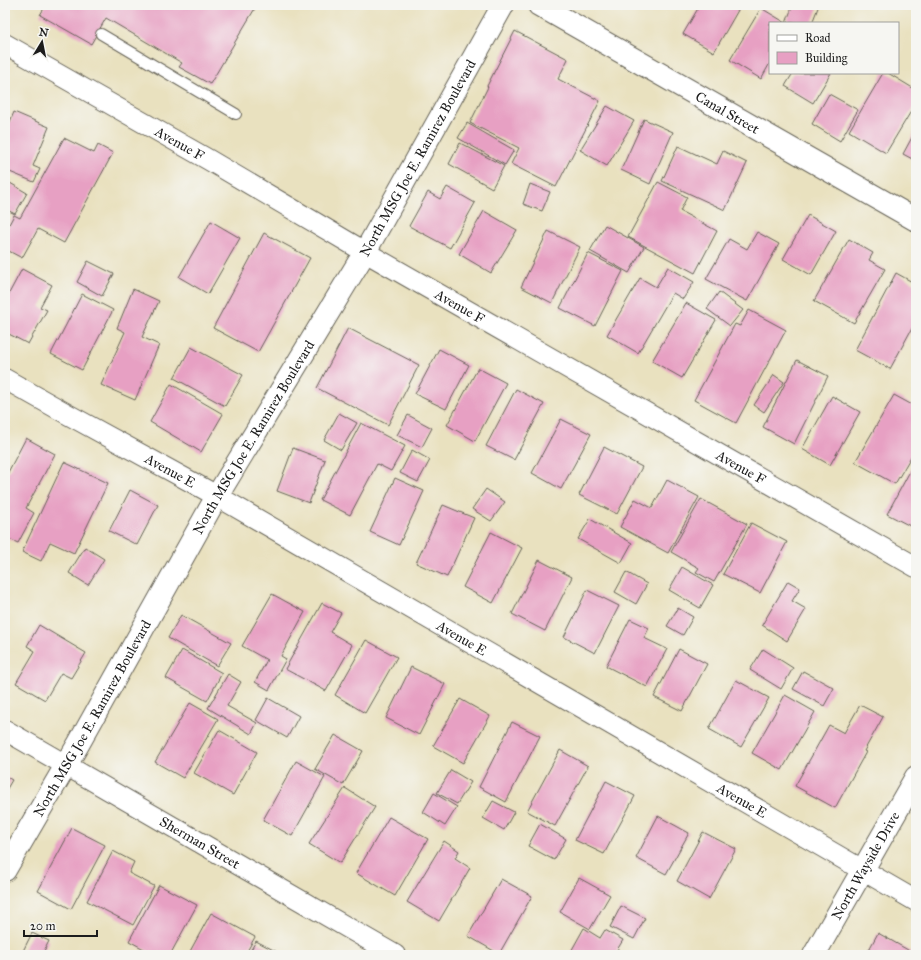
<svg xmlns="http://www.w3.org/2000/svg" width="921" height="960" font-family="'IM FELL Great Primer',serif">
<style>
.building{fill:#e7a0c3}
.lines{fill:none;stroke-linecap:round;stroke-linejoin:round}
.lane-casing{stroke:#646155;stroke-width:12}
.street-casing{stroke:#646155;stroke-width:22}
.secondary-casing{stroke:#646155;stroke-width:24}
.primary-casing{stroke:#646155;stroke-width:24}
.lane{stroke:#fff;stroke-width:10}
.street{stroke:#fff;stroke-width:20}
.secondary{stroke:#fff;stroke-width:22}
.primary{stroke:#fff;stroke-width:22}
.labels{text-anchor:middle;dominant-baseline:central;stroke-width:3;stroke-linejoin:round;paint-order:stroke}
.street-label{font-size:14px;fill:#1c1c1c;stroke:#f6f6f2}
</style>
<rect width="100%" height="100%" fill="#f6f6f2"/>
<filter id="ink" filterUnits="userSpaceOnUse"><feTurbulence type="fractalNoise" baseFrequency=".025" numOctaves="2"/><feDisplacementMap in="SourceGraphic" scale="8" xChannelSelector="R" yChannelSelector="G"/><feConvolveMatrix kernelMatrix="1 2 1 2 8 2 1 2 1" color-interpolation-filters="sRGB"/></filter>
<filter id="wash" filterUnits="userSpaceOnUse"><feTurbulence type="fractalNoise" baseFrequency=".012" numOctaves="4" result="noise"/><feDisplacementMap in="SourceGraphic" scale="16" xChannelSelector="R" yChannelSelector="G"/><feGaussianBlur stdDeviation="0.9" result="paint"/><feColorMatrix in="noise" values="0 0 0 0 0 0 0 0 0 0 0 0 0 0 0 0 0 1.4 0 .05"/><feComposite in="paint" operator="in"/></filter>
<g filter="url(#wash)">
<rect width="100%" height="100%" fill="#e9e1bf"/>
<g id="blocks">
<path class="building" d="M 46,5 L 257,5 L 210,84 L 179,67 L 182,63 L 106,18 L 91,44 L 40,15 Z
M 700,5 L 741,5 L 714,52 L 683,34 Z
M 793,5 L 819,5 L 812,23 L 786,23 Z
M 761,8 L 786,23 L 770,23 L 770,63 L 761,79 L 730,60 Z
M 515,31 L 568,59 L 558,79 L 600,101 L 556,187 L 511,164 L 519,148 L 470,123 L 488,87 L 487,86 Z
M 793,73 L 831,73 L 813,103 L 785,86 Z
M 883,73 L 888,73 L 916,90 L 916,103 L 886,153 L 849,131 Z
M 829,94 L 858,110 L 840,141 L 812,124 Z
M 607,106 L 634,121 L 607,166 L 580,150 Z
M 14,112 L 49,127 L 33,166 L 40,169 L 34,182 L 5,170 L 5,134 Z
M 644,119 L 673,132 L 650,184 L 621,170 Z
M 467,123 L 514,150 L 505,165 L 458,138 Z
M 916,130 L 916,161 L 903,154 Z
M 64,138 L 94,153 L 98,145 L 113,153 L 64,243 L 38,229 L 22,258 L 5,249 L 5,232 L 14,215 L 20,218 Z
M 460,143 L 504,166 L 492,188 L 449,164 Z
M 678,146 L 717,164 L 723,151 L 747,163 L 725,210 L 662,181 Z
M 5,180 L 27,193 L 15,214 L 5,209 Z
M 658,182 L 687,197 L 680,211 L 717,231 L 695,273 L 628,237 Z
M 530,184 L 550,192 L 542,211 L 523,204 Z
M 447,187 L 475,203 L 450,248 L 409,226 L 428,192 L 440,199 Z
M 484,211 L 517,230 L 491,273 L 459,254 Z
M 808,215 L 836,231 L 811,275 L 783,259 Z
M 211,221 L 240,238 L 208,294 L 179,277 Z
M 605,225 L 644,247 L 629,273 L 590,251 Z
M 548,231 L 580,247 L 552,303 L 521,287 Z
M 757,232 L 779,244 L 747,301 L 706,279 L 729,239 L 747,249 Z
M 264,233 L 310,258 L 258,352 L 213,328 Z
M 849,239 L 873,253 L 869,260 L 885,269 L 854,323 L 814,301 Z
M 588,253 L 623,271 L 595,326 L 560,308 Z
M 88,261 L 114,274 L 102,296 L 77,282 Z
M 668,267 L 694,282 L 683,299 L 673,293 L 638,353 L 607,335 L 640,278 L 656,287 Z
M 22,269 L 52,285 L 40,307 L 47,310 L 28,344 L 5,332 L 5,301 Z
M 896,273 L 916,284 L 916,321 L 890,369 L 855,350 Z
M 133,289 L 159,301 L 142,337 L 159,345 L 135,400 L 101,385 L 125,332 L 117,328 Z
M 719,292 L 743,310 L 730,326 L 707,309 Z
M 82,294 L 113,310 L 82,370 L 51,354 Z
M 686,303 L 716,320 L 682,378 L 652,361 Z
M 749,310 L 786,330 L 736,423 L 694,400 L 735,324 L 740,326 Z
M 348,328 L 419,365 L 388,425 L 317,388 Z
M 191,347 L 243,375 L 225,406 L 174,378 Z
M 439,349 L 469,365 L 446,409 L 415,394 Z
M 797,360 L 828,376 L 794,444 L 763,427 Z
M 478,368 L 506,383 L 475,441 L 447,425 Z
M 774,375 L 784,382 L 764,412 L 754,405 Z
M 171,384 L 223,414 L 201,452 L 150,422 Z
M 516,389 L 544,404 L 514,460 L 486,446 Z
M 894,395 L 916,407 L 916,448 L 895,484 L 855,462 Z
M 832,396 L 860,412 L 830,465 L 802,449 Z
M 339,413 L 357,423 L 341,450 L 324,440 Z
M 408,415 L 432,428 L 422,447 L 397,435 Z
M 561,419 L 591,434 L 561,489 L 532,473 Z
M 361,423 L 405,446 L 391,471 L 377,464 L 350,515 L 320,500 Z
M 26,438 L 55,454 L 26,508 L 34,513 L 18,543 L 5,537 L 5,478 Z
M 604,447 L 642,467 L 617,514 L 579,495 Z
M 293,448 L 325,460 L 309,503 L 277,491 Z
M 412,450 L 430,460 L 418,482 L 400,473 Z
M 916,460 L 916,529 L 887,514 Z
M 64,462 L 108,483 L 74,553 L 50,542 L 41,561 L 22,552 Z
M 395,478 L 424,491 L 399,545 L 370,532 Z
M 667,480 L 699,497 L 668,553 L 620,527 L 635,499 L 652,508 Z
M 486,489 L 505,502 L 491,521 L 472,509 Z
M 130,490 L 158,505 L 137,545 L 109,531 Z
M 701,499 L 747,524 L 714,582 L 696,572 L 699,568 L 671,552 Z
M 443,505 L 474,518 L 447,577 L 416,563 Z
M 590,519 L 632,543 L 621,563 L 578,539 Z
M 751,523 L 787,542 L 760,593 L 723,574 Z
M 491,532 L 522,548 L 493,603 L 463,587 Z
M 85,547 L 104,559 L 88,585 L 69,573 Z
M 539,560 L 572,577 L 545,631 L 512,614 Z
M 682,567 L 713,585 L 700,608 L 669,590 Z
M 626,572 L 647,584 L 636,604 L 615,592 Z
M 788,581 L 800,588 L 792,601 L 806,609 L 787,641 L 762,625 Z
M 587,590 L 619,606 L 595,653 L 564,637 Z
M 272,594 L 305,612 L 281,656 L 286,659 L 269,690 L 255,682 L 267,660 L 242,646 Z
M 322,603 L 341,613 L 330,632 L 352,645 L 326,691 L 285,669 Z
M 678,608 L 693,617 L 683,635 L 667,626 Z
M 181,615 L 231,643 L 217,666 L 168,638 Z
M 630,619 L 649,628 L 644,638 L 667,649 L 647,687 L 606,666 Z
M 39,625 L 86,653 L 71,678 L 61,673 L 45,700 L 16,683 L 35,651 L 27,646 Z
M 366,640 L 397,657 L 365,713 L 335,695 Z
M 679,649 L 707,664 L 682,711 L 654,697 Z
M 763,649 L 793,668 L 781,689 L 750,670 Z
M 182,650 L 222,673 L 207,701 L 166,678 Z
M 411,667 L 445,684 L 419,735 L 386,718 Z
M 803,671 L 834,688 L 824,706 L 793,689 Z
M 228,674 L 241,682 L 227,706 L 257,723 L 251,734 L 208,708 Z
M 736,680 L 769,698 L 741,747 L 709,729 Z
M 785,695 L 815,712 L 782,770 L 752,753 Z
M 268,698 L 299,716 L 287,738 L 256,720 Z
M 460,699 L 490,716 L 463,763 L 433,746 Z
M 190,703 L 218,719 L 183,778 L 155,762 Z
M 860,705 L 883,717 L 864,751 L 866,752 L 835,808 L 795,786 L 829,725 L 844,733 Z
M 512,722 L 540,736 L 506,802 L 479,787 Z
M 219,730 L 257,752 L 233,795 L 194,773 Z
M 335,735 L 363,751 L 343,785 L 315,769 Z
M 560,750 L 588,766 L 555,826 L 527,811 Z
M 296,761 L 325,777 L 292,836 L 263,820 Z
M 451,770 L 471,782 L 457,804 L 437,793 Z
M 5,776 L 12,780 L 5,792 Z
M 606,781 L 635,796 L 604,854 L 575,840 Z
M 345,788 L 375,807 L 340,863 L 309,844 Z
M 434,793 L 457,807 L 445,826 L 423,812 Z
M 493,801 L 514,812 L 504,830 L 483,818 Z
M 658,816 L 689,833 L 666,874 L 636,858 Z
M 389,817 L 428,839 L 395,896 L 356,873 Z
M 540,824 L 566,839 L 554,860 L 528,846 Z
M 72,828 L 105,845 L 71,909 L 38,891 Z
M 703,832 L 736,849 L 709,899 L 677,881 Z
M 444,841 L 459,851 L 455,858 L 470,868 L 439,921 L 407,902 Z
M 113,851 L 134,862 L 129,873 L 154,886 L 133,925 L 87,901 Z
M 579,878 L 610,895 L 590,929 L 560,912 Z
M 501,879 L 532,896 L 499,954 L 468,936 Z
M 159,885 L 197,905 L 170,955 L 155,955 L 129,941 Z
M 621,906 L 645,918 L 634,939 L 610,927 Z
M 211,913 L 255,937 L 245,955 L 188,955 Z
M 584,928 L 600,938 L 605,930 L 623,940 L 614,955 L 569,955 Z
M 32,933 L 49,941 L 42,955 L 21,955 Z
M 878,933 L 915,954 L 914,955 L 866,955 Z
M 256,941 L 283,955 L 248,955 Z"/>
</g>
</g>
<g filter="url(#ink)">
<use href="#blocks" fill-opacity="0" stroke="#646155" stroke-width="1"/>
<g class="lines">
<g class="lane-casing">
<path id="lane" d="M 101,34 L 236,114"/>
</g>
<g class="street-casing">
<g id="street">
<path id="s1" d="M 5,44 L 209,160 L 365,252 L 916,567"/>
<path id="s2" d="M 5,379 L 69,415 L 217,496 L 916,901"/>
<path id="s3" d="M 5,730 L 395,955"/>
</g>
</g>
<g class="secondary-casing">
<g id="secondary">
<path id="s4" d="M 539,5 L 916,220"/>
<path id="s5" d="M 5,870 L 79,743 L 217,496 L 365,252 L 503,5"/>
</g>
</g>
<g class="primary-casing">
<g id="primary">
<path id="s6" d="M 814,955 L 916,777"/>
</g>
</g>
<use href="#lane" class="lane"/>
<use href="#street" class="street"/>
<use href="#secondary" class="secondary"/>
<use href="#primary" class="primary"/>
</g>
</g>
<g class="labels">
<g class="street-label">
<text stroke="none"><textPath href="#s4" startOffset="217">Canal Street</textPath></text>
<text stroke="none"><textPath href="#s1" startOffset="201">Avenue F</textPath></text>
<text stroke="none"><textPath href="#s5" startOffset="823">North MSG Joe E. Ramirez Boulevard</textPath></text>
<text stroke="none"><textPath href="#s1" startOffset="525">Avenue F</textPath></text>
<text stroke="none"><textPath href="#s5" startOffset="499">North MSG Joe E. Ramirez Boulevard</textPath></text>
<text stroke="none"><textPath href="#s1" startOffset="849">Avenue F</textPath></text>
<text stroke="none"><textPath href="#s2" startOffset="189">Avenue E</textPath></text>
<text stroke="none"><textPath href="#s2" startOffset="525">Avenue E</textPath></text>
<text stroke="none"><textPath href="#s5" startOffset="175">North MSG Joe E. Ramirez Boulevard</textPath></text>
<text stroke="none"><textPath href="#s2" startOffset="849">Avenue E</textPath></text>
<text stroke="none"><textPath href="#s3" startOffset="225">Sherman Street</textPath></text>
<text stroke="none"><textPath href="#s6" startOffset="103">North Wayside Drive</textPath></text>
</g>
</g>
<rect width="921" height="960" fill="none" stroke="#f6f6f2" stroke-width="20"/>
<rect x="769" y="22" width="130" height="52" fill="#f6f6f2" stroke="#9f9f9c"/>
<rect x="777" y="35" width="20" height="6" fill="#ffffff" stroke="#9f9f9c"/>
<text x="805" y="42" font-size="12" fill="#1c1c1c">Road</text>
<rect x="777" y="52" width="20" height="12" fill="#e7a0c3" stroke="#9f9f9c"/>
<text x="805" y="62" font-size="12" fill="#1c1c1c">Building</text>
<g transform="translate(42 42) rotate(10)" stroke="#f6f6f2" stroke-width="3" paint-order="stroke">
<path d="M0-3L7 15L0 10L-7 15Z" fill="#1c1c1c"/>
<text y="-6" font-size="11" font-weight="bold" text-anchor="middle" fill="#1c1c1c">N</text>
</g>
<path d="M24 930v6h73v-6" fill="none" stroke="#1c1c1c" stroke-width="2"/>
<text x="30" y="930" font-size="12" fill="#1c1c1c" stroke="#f6f6f2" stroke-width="3" paint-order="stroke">20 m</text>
</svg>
